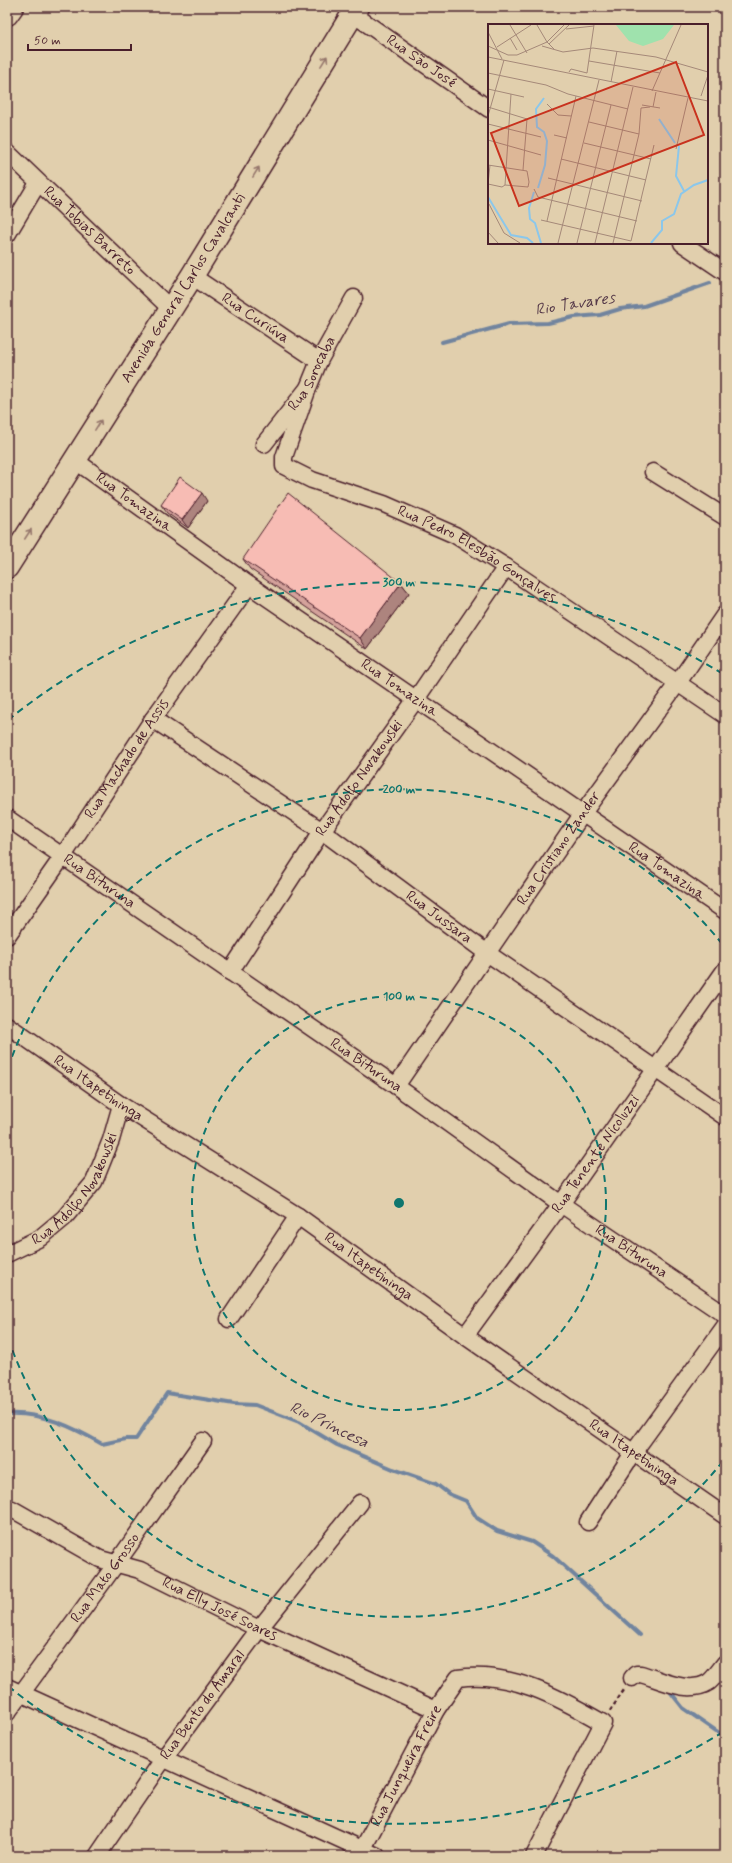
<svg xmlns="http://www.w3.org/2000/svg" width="732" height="1863" font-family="Mynerve,sans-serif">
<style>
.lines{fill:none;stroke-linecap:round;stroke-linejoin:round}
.stream{stroke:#71849e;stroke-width:4}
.street-casing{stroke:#4a1f2b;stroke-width:19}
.secondary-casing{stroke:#4a1f2b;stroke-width:25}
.path{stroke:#4a1f2b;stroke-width:2.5;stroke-dasharray:4 3;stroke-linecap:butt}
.street{stroke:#e1cfad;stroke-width:16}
.secondary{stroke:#e1cfad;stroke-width:22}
.wall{fill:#d4a29b;stroke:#4a1f2b}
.shaded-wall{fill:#ad847e;stroke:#4a1f2b}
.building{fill:#f7bcb4;stroke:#4a1f2b}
.oneway{stroke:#96776c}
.ring{fill:none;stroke:#0f766e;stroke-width:2;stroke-dasharray:7 5}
.labels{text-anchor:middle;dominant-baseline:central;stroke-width:3;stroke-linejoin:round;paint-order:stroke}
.street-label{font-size:15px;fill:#4a1f2b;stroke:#e1cfad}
.water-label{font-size:16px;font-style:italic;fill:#543848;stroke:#e1cfad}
.inset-river{fill:none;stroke:#8bc7eb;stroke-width:2}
.inset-road{fill:none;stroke:#a58979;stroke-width:1}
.view{fill:#c8321e;fill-opacity:0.15;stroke:#c8321e;stroke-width:2}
.inset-edge{fill:none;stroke:#4a1f2b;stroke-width:2}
.centre{fill:#0f766e;stroke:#e1cfad;stroke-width:2}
.ring-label{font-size:12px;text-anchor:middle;font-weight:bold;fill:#0f766e;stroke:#e1cfad;stroke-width:3;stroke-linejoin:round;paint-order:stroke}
</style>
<rect width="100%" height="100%" fill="#e1cfad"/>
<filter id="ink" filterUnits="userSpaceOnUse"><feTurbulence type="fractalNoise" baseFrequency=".025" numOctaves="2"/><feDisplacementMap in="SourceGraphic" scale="8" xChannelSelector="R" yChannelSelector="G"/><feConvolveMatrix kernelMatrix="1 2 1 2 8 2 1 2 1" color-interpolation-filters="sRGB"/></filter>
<g filter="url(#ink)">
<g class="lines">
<path class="stream" d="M 442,342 L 509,324 L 548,323 L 574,317 L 600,315 L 620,309 L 644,306 L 710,283
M 7,1414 C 42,1412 73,1427 102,1444 L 126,1439 L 136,1439 L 167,1393 L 234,1404 L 255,1405 L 299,1422 L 337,1445 L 393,1469 L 436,1484 L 449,1494 L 466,1501 L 477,1518 L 497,1531 L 532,1542 L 553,1556 L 640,1635
M 668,1689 L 683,1708 L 725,1737"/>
<g class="street-casing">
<g id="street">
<path id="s1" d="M 353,14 L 489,109"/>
<path id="s2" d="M 7,152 L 171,309"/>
<path d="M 7,235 L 38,183"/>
<path d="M 682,243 L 725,272"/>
<path id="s3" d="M 192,276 L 319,361"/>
<path id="s4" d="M 308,388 L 284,457 L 284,466 L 312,480 L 384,504 L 455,535 L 506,567 L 725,715"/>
<path id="s5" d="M 264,444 L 308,388 L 319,361 L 354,298"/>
<path id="s6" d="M 76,461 L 249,585 L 725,911"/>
<path d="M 653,472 L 725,517"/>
<path id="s7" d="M 153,719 L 322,831 L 487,953 L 725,1117"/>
<path id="s8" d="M 7,818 L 396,1086 L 561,1204 L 725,1315"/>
<path id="s9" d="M 7,936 L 63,856 L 153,719 L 249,585"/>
<path id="s10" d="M 230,972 L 322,831 L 416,699 L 506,567"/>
<path id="s11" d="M 7,1025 L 121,1105 L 298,1216 L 465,1336 L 725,1516"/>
<path id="s12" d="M 396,1086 L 583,813 L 677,684 L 725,614"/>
<path id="s13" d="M 7,1254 L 40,1238 L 64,1218 L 94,1182 L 111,1140 L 121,1105"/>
<path d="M 229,1319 L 298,1216"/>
<path id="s14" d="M 465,1336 L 561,1204 L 725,970"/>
<path id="s15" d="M 7,1507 L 12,1509 L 100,1559 L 140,1570 L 259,1629 L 436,1710"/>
<path d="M 588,1522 L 633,1453 L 725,1326"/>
<path d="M 632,1678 L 636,1674 L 641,1674 C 661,1680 689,1695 709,1682 C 715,1677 720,1669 725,1663"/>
<path d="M 7,1687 L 377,1856"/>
<path id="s16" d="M 7,1713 L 116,1564 L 203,1441"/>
<path id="s17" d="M 97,1856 L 164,1758 L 259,1629 L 360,1503"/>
<path id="s18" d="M 359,1856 L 436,1710 L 458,1678 C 509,1670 560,1698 603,1723 L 534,1856"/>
</g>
</g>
<g class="secondary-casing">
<g id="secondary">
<path d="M 7,14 L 12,7"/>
<path id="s19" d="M 7,567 L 192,276 L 357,7"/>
</g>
</g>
<path class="path" d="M 610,1711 L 624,1690"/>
<use href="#street" class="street"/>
<use href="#secondary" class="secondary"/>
</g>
<path class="wall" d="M 207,501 L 188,528 L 167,513 L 161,505 Z
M 243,559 L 401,583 L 409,593 L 367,649 L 250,569 Z"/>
<path class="shaded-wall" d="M 202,493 L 207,501 L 188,528 L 182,520 Z
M 401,583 L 409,593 L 367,649 L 360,638 Z"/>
<path class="building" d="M 180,477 L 202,493 L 182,520 L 161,505 Z
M 288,493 L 401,583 L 360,638 L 243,559 Z"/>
<defs><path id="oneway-shaft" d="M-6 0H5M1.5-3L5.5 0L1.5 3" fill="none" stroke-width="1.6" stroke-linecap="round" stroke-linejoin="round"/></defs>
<g class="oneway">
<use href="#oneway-shaft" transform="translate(324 61) rotate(-58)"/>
<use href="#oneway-shaft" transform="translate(256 172) rotate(-58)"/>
<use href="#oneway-shaft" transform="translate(98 425) rotate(-58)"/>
<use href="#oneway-shaft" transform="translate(28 534) rotate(-57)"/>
</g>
</g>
<g class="ring">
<circle cx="399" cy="1203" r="207"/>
<path d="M723 1461A414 414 0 0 1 8 1338M8 1068A414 414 0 0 1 723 945"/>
<path d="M723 1732A621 621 0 0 1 8 1686M8 720A621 621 0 0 1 723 674"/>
</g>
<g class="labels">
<g class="street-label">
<text stroke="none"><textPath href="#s1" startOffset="83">Rua São José</textPath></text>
<text stroke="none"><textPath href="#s2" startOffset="114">Rua Tobias Barreto</textPath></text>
<text stroke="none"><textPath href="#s19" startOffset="330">Avenida General Carlos Cavalcanti</textPath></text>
<text stroke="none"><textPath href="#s3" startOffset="76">Rua Curiúva</textPath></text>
<text stroke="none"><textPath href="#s5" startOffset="86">Rua Sorocaba</textPath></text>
<text stroke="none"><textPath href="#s6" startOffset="71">Rua Tomazina</textPath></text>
<text stroke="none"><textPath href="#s4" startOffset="295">Rua Pedro Elesbão Gonçalves</textPath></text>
<text stroke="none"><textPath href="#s6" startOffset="395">Rua Tomazina</textPath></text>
<text stroke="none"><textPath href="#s9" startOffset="214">Rua Machado de Assis</textPath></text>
<text stroke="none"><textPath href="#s10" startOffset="233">Rua Adolfo Novakowski</textPath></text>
<text stroke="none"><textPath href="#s12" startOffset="288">Rua Cristiano Zander</textPath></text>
<text stroke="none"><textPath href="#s6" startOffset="719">Rua Tomazina</textPath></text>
<text stroke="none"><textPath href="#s8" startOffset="112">Rua Bituruna</textPath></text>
<text stroke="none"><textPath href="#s7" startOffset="348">Rua Jussara</textPath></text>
<text stroke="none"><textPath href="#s8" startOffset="436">Rua Bituruna</textPath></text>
<text stroke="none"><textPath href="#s11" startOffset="111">Rua Itapetininga</textPath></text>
<text stroke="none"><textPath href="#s14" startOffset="224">Rua Tenente Nicoluzzi</textPath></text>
<text stroke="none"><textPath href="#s13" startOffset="98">Rua Adolfo Novakowski</textPath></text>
<text stroke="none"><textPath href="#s8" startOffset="760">Rua Bituruna</textPath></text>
<text stroke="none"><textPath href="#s11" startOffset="435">Rua Itapetininga</textPath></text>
<text stroke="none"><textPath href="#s11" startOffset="759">Rua Itapetininga</textPath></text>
<text stroke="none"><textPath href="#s16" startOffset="167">Rua Mato Grosso</textPath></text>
<text stroke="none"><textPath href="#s15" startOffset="237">Rua Elly José Soares</textPath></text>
<text stroke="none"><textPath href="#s17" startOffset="184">Rua Bento do Amaral</textPath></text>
<text stroke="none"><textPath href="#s18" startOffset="102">Rua Junqueira Freire</textPath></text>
</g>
<g class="water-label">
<text transform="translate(575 304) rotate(-9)">Rio Tavares</text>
<text transform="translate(329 1425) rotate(26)">Rio Princesa</text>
</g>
</g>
<g transform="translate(488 24)">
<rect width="220" height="220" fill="#e1cfad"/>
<path d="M 128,1 L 186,1 L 175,15 L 155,22 L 141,17 Z" fill="#9fe2ad"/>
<path class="inset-river" d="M 171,95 L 187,119M 191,122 L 188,152 L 196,167M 50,164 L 57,141 L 59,117 L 56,108 L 49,103 L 48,85 L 56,74M 46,168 L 41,184 L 42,195 L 47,199 L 53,219M 0,173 L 23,211 L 39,214 L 45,219M 163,219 L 174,206 L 174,197 L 186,190 L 193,170 L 206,161 L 220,156"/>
<path class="inset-road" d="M 22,1 L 39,29M 49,1 L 59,18 L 76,1M 78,5 L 106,2M 0,8 L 14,35M 22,14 L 29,26M 61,20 L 81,1M 0,22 L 20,31 L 29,31 L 59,18 L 66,25M 54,22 L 75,28 L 105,24 L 168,33 L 220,48M 9,23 L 43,1M 0,33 L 220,77M 101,37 L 172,49M 81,48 L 83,45 L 99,49 L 106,1M 0,49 L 58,61 L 80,70 L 140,85M 123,58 L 129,27M 0,65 L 36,73M 164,67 L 193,1M 213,72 L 220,51M 59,80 L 70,91 L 83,92M 154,81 L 172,84M 0,83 L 39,95 L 35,146M 165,83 L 168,68M 0,92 L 16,36M 101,98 L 151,110M 0,100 L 53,113M 66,111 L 79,114M 0,116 L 53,131M 96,119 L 163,135M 188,125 L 200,74M 73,135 L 158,156M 0,141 L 39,147 L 41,158 L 40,163 L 17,161 L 14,163 L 0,160M 60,154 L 154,177M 0,160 L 2,141M 17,161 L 23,70M 46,165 L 50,173 L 149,197M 1,180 L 16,209 L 32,219M 53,196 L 143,217 L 166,121M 59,197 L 88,72M 0,208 L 10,219M 70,219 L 111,56M 89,219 L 123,81M 107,219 L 145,63M 125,219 L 151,110 L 153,84 L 162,83"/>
<path class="view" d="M 188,38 L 216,111 L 31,182 L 3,109 Z"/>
<rect width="220" height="220" class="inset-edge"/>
</g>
<circle cx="399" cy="1203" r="6" class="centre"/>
<g class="ring-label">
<text x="399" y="586">300 m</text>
<text x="399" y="793">200 m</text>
<text x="399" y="1000">100 m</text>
</g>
<rect width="732" height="1863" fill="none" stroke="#e1cfad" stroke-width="24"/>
<rect x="12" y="12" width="708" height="1839" fill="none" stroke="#4a1f2b" stroke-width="1.5" filter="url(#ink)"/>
<path d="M28 44v6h103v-6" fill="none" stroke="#4a1f2b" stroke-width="2"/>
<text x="34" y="44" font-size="12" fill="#4a1f2b" stroke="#e1cfad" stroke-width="3" paint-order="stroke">50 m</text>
</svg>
